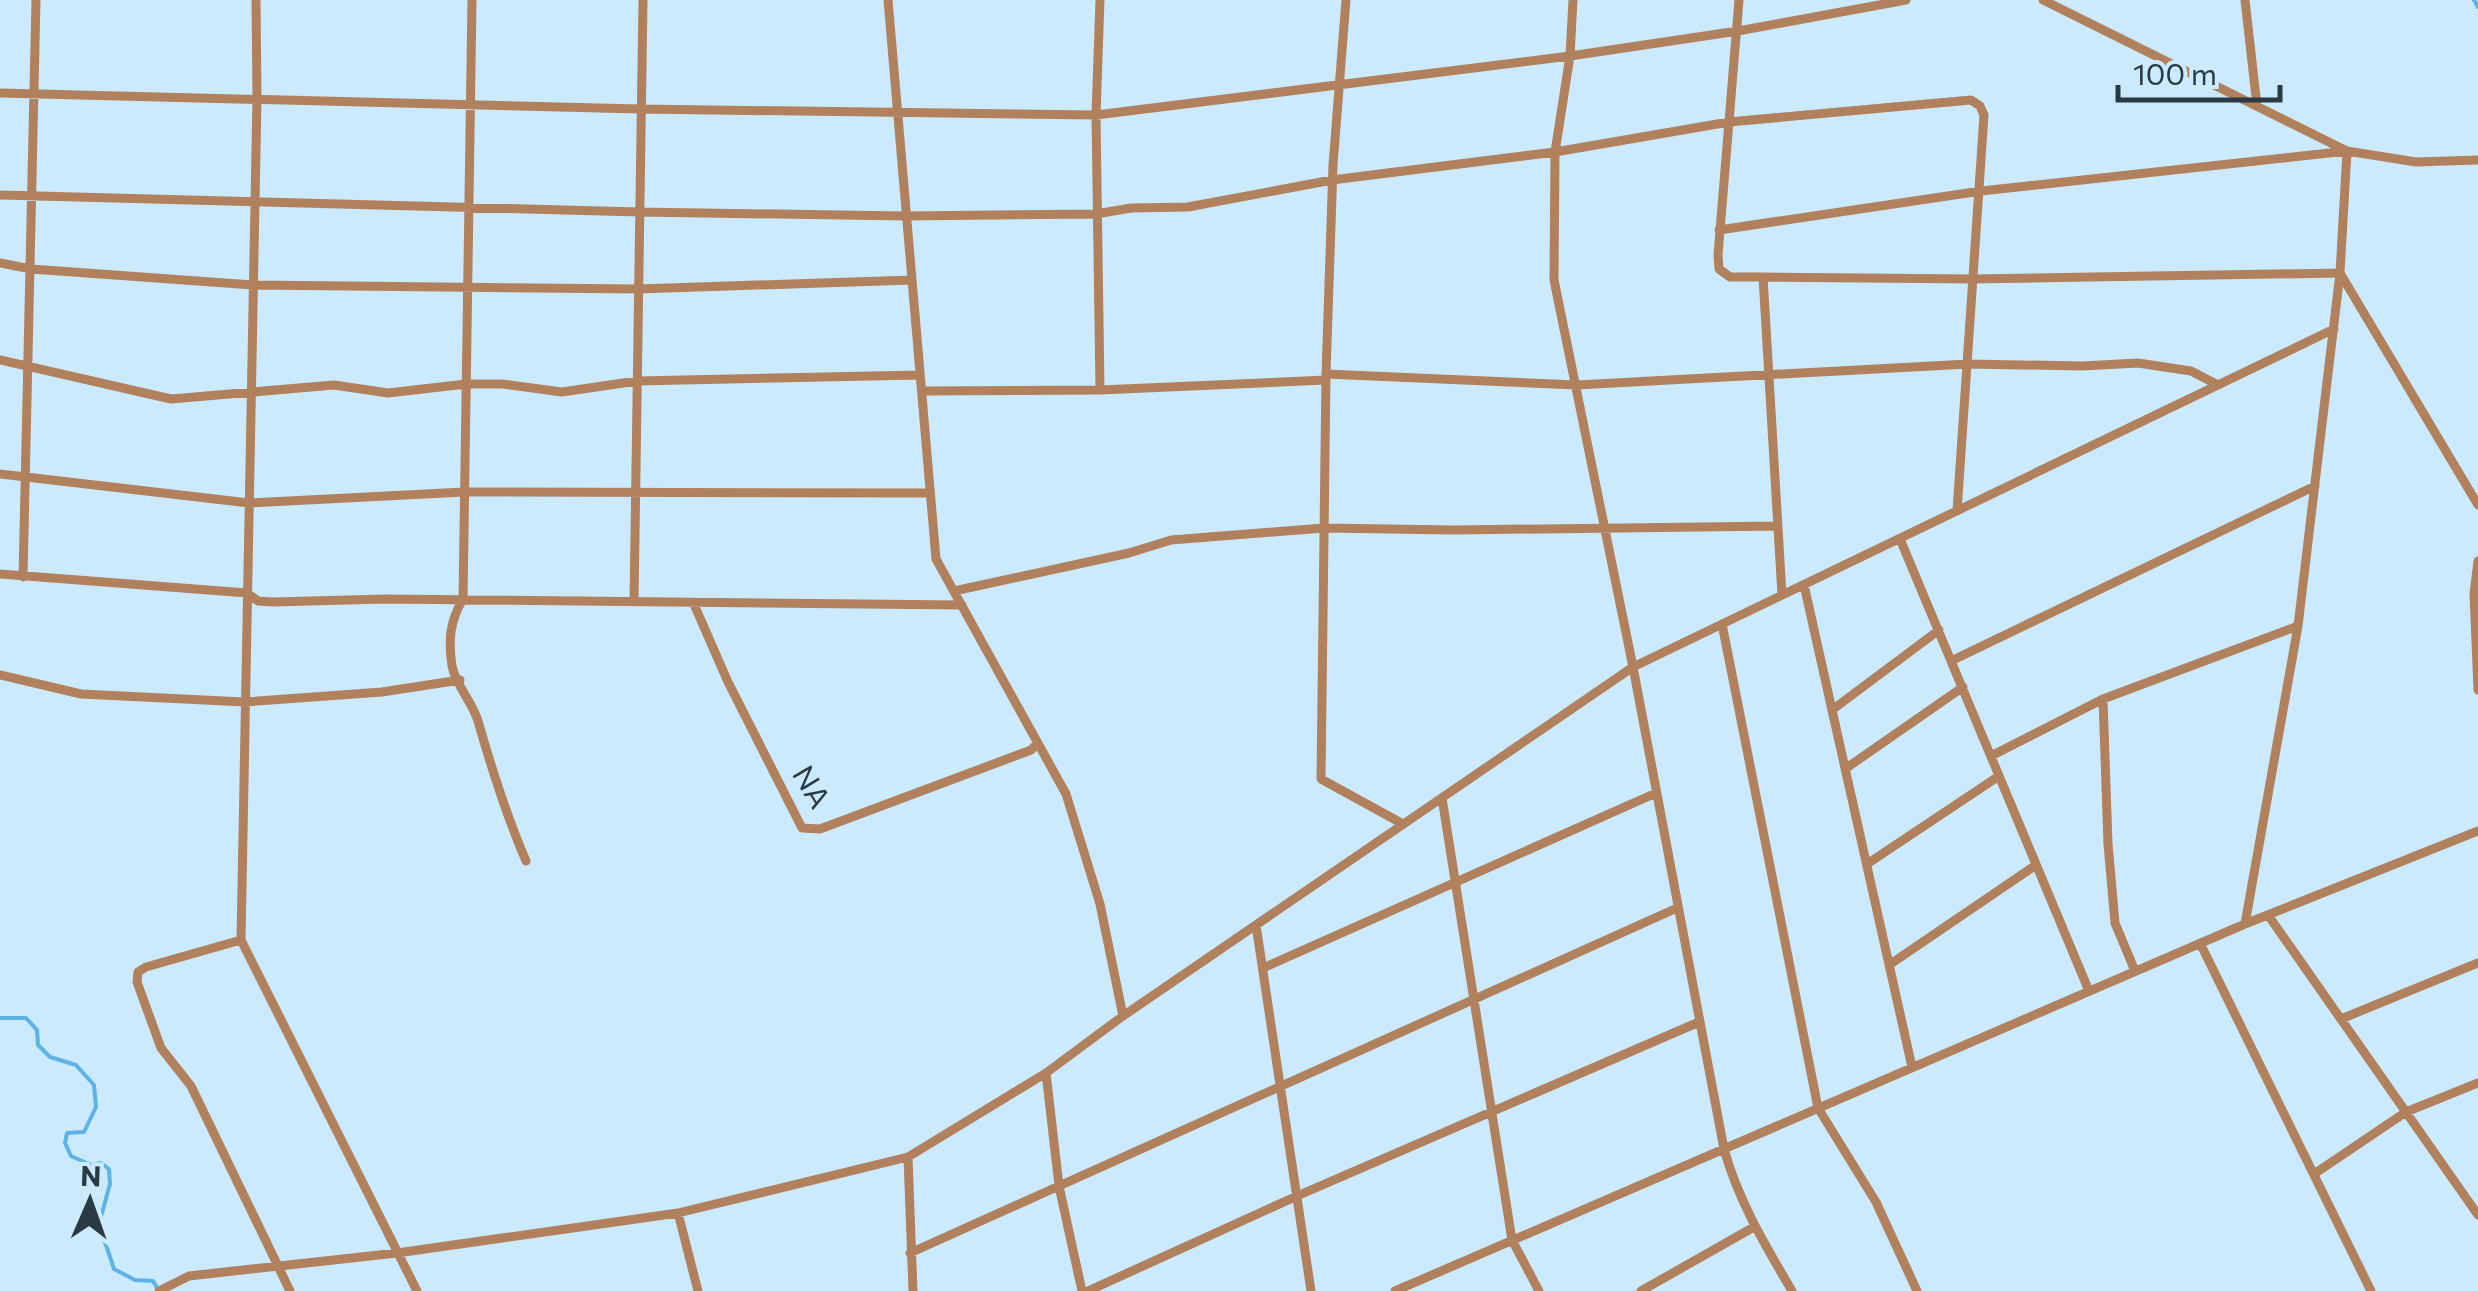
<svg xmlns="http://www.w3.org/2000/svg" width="2478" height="1291" font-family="Commissioner,sans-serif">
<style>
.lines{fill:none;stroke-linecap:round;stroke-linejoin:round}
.stream{stroke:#5eb3e5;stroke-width:4}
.minor{stroke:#b1815e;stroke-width:9}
.labels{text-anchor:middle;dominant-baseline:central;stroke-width:8;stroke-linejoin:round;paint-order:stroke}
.street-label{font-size:30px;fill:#2a3a43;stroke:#cceafe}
</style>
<rect width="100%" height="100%" fill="#cceafe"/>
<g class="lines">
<path class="stream" d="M 2474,0 L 2478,7
M 0,1018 L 26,1018 L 37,1030 L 38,1045 L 50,1057 L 76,1065 L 94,1085 L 96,1107 L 84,1132 L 67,1133 L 65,1143 L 71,1156 L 91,1165 L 101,1163 L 109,1169 L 110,1184 L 99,1224 L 114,1269 L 135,1280 L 153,1281 L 159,1291"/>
<path class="minor" d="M 256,0 L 257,97 L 241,940 L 417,1291
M 472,0 L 463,599 C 450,621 448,640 452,666 C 455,684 473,703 478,721 C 492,770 506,815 526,861
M 888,0 L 936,559 L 1066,794 L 1100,904 L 1123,1016
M 1100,0 L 1096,115 L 1100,390
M 1346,0 L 1333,165 L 1326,374 L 1321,779 L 1403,824
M 1573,0 L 1570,56 L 1555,152 L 1554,280 L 1633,667 L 1724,1149 C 1738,1200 1765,1245 1792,1291
M 1739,0 L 1718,255 L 1719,269 L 1730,277 L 1763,277 L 1782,595
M 2043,0 L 2347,151 L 2416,162 L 2478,160
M 2245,0 L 2257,106
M 0,93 L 640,109 L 1096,115 L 1570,56 L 1738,31 L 1906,0
M 0,195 L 639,212 L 905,216 L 1096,214 L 1131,208 L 1188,207 L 1332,180 L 1555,152 L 1729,122 L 1971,100 L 1980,106 L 1984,115 L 1957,511
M 1719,230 L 1981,191 L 2347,151 L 2340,273 L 2298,626 L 2245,924
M 0,263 L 31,269 L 253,285 L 638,289 L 912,280
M 1763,277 L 1974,279 L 2340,273 L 2478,505
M 0,360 L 171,399 L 334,385 L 388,393 L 466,384 L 502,384 L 562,392 L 637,381 L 920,375
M 1326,374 L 1577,385 L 1968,364 L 2082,366 L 2138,363 L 2191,371 L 2218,385
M 922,391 L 1100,390 L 1326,380
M 0,474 L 249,503 L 464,492 L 930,493
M 1900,539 L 2089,991
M 2478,561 L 2474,594 L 2478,690
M 0,574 L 247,593 L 258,601 L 273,602 L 385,599 L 962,605
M 23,577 L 36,0
M 1804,585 L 1912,1067
M 954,591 L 1129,553 L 1171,540 L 1324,528 L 1454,530 L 1778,526
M 634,602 L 643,0
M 693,602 L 728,682 L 802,828 L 820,829 L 1031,750 L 1038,743
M 1722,624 L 1818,1108 L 1876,1202 L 1917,1291
M 1951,661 L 2315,486
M 0,675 L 81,694 L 245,702 L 382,692 L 460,680
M 2103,699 L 2108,844 L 2115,923 L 2135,971
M 1832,710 L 1939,630
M 1991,756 L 2103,699 L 2298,626
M 1845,769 L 1963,687
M 1442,798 L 1512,1240 L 1539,1291
M 1867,864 L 1999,776
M 2268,915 L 2478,1215
M 1256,925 L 1311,1291
M 241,940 L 146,967 L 138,972 L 137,982 L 161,1048 L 191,1086 L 290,1291
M 2200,943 L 2371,1291
M 1889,965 L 2036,865
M 1263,968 L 1656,793
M 2341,1019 L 2478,963
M 1046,1073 L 1059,1186 L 1082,1291
M 908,1157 L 913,1291
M 2314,1174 L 2406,1112 L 2478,1083
M 678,1213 L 698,1291
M 910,1253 L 1677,908
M 159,1291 L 189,1276 L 397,1253 L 678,1213 L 908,1157 L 1046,1073 L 1123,1016 L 1633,667 L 2334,329
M 1088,1291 L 1297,1196 L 1699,1022
M 1395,1291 L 2245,924 L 2478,831
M 1641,1291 L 1754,1227"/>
</g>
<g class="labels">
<g class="street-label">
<text transform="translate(813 786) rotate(59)">NA</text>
</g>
</g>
<g transform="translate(90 1201) rotate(2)" stroke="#cceafe" stroke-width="8" paint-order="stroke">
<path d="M0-8L18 38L0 25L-18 38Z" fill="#2a3a43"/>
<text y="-15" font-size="28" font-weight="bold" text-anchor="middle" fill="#2a3a43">N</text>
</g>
<path d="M2118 85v15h162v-15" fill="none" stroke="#2a3a43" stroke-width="5"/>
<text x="2133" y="85" font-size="30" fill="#2a3a43" stroke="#cceafe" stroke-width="8" paint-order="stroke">100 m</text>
</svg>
